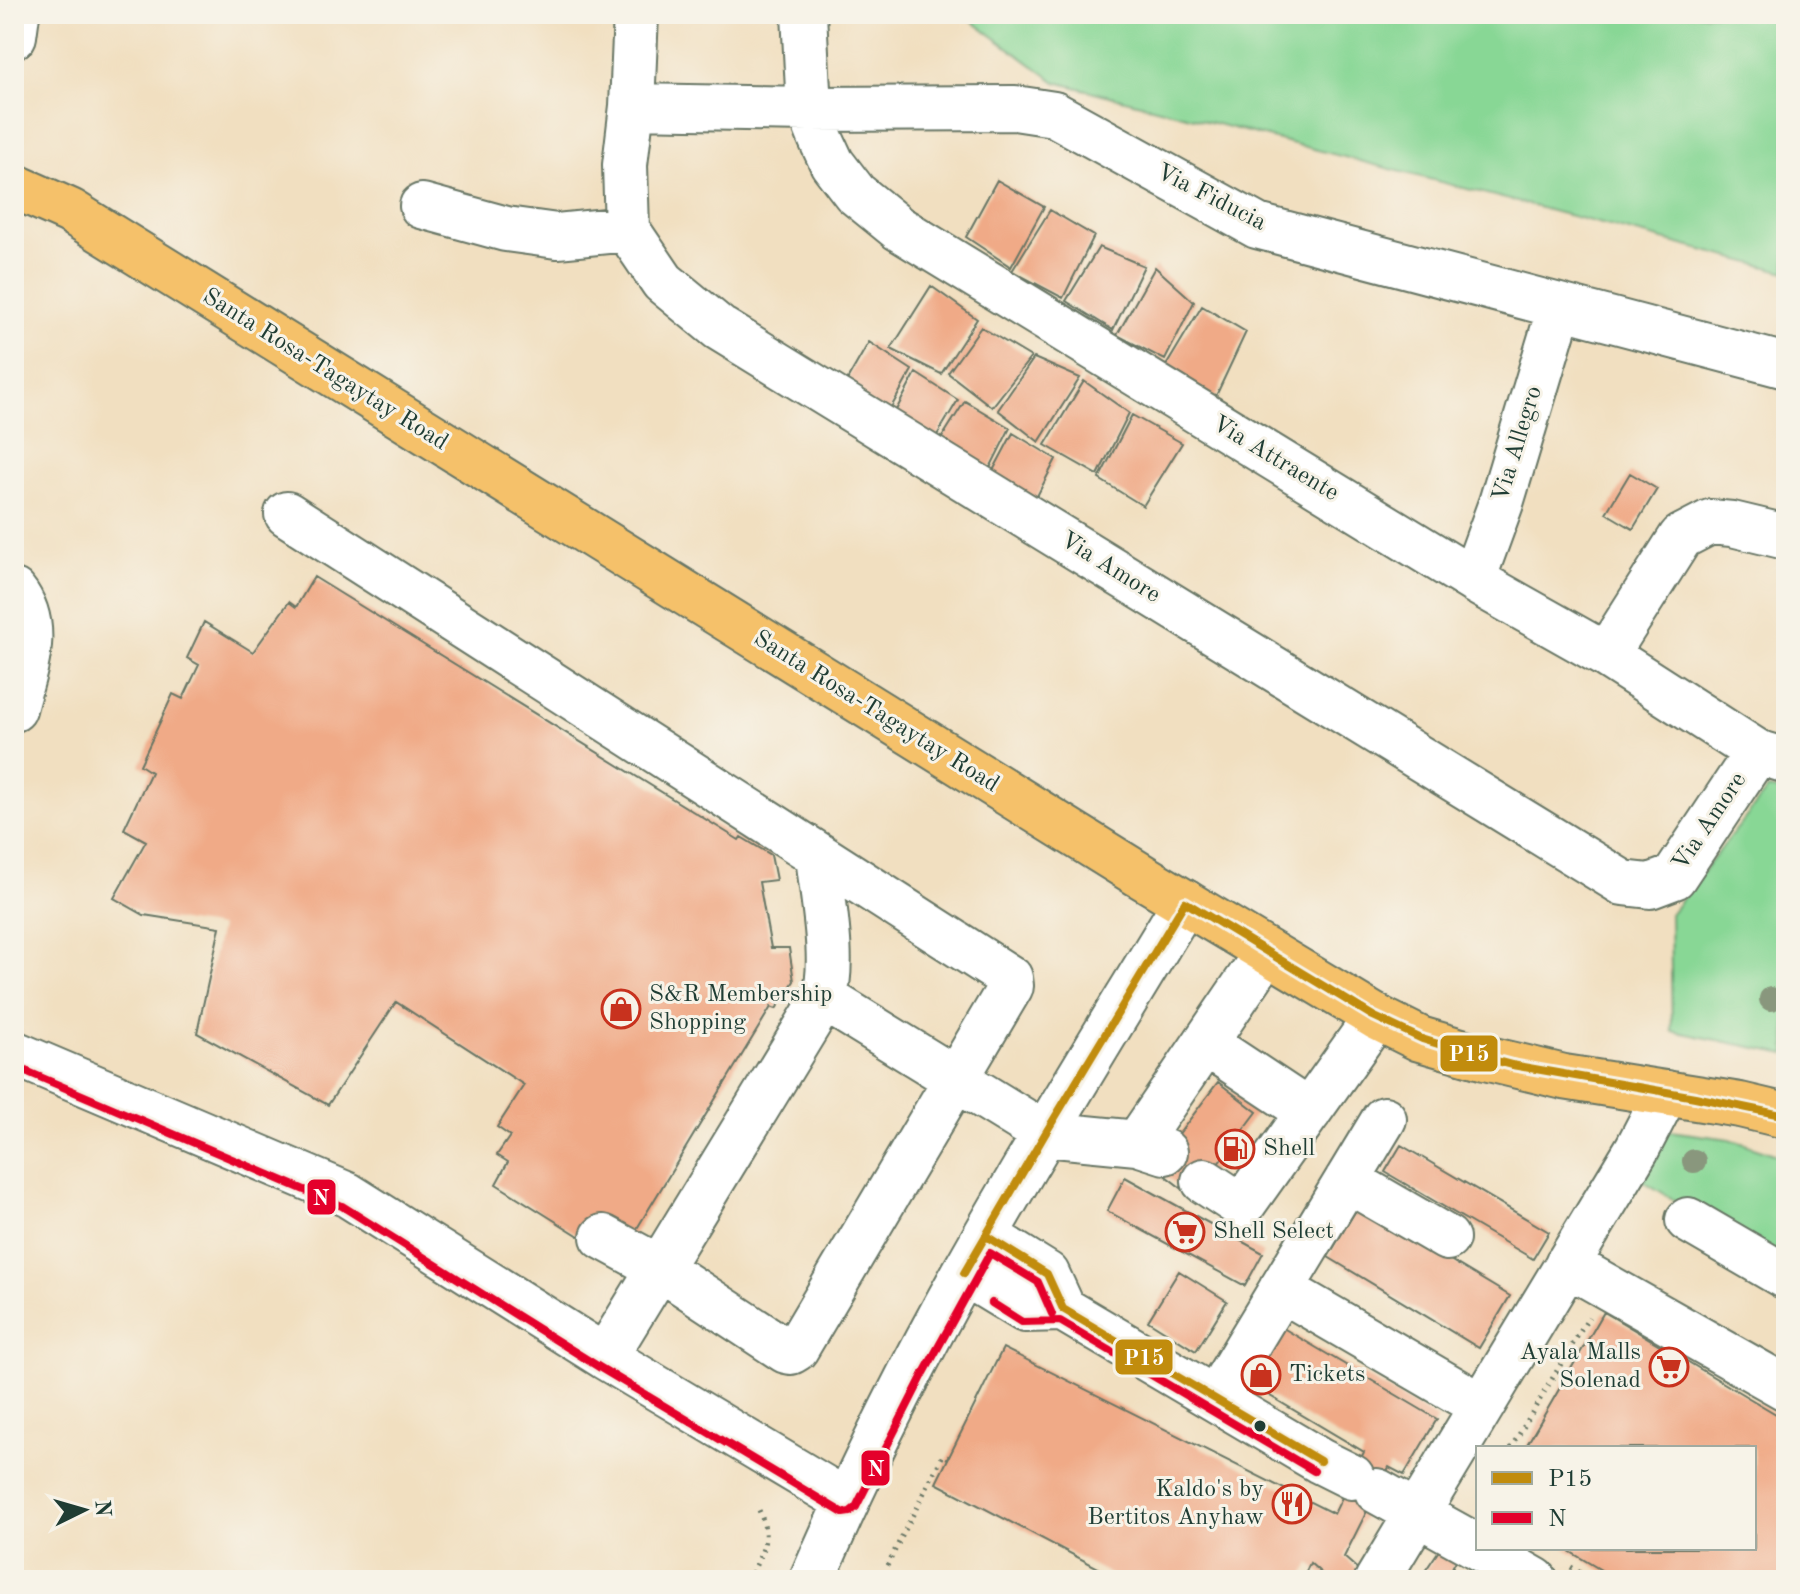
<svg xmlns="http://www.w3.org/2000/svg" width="1800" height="1594" font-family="'Old Standard TT',serif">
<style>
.green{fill:#88d795;stroke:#548a64;stroke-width:2}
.building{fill:#f0aa87}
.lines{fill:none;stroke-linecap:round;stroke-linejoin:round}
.minor-casing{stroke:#687665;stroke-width:48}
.major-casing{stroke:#687665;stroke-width:48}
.path{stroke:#687665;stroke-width:5;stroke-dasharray:2 6;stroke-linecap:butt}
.minor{stroke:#fff;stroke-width:44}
.major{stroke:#f5c16b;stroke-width:44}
.bus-1-casing{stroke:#f7f3e8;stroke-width:14}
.bus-2-casing{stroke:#f7f3e8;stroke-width:14}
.bus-1{stroke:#c18c0d;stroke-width:8}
.bus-2{stroke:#e4002b;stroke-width:8}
.tree{fill:#89977d}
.bus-dot{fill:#1f3d34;stroke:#f7f3e8;stroke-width:3}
.labels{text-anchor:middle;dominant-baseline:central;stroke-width:6;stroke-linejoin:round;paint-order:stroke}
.street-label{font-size:24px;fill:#1f3d34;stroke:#f7f3e8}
.poi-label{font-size:24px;fill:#1f3d34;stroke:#f7f3e8;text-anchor:start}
.line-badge{stroke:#f7f3e8;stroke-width:3}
.badge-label{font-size:22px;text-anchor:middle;font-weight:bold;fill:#fff}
</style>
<rect width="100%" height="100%" fill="#f7f3e8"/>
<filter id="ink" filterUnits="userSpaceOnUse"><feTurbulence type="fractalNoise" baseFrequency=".0125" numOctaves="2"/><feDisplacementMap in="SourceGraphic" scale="16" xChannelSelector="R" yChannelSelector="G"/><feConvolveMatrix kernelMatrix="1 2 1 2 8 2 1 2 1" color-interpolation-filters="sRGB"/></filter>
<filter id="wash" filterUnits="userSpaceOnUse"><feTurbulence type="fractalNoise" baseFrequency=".006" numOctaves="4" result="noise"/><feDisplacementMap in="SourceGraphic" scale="32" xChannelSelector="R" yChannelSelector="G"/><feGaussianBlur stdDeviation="1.8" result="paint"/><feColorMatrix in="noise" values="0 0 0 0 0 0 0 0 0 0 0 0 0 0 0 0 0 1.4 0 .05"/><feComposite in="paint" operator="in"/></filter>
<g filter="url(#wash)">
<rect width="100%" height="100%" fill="#f1dfc0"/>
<path class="green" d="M 962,14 L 1753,14 L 1786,23 L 1786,272 L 1056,82 Z
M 1768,789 L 1786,792 L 1786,1054 L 1672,1031 L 1670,914 Z
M 1647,1128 L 1730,1139 L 1786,1158 L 1786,1269 L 1624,1169 Z"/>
<g id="blocks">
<path class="building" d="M 997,180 L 1044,207 L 1011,267 L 966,237 Z
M 1050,210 L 1094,236 L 1063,298 L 1012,271 Z
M 1099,247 L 1144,266 L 1113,330 L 1066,301 Z
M 1155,267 L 1194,302 L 1165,360 L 1117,335 Z
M 931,286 L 977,319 L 941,374 L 891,349 Z
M 1202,306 L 1246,332 L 1215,398 L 1166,366 Z
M 981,327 L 1031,357 L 992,407 L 948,373 Z
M 869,342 L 912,370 L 884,420 L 842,389 Z
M 1034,358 L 1080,378 L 1039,442 L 998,410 Z
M 916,373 L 958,400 L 930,447 L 888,425 Z
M 1084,381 L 1129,413 L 1098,475 L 1045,445 Z
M 965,401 L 1010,428 L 985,478 L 936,447 Z
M 1132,415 L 1182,443 L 1143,506 L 1099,479 Z
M 1013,433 L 1056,459 L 1032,506 L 987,482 Z
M 1630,473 L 1657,489 L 1633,529 L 1606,513 Z
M 314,577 L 739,840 L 741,837 L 771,855 L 776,880 L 759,882 L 768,932 L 771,948 L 789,948 L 794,981 L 776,1009 L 771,1007 L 630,1240 L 587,1241 L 496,1184 L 508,1162 L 497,1155 L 510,1136 L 497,1127 L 524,1085 L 396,1002 L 328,1105 L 197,1033 L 220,927 L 144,915 L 114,898 L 146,841 L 124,829 L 151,772 L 140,765 L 173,694 L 183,699 L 199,665 L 187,658 L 204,622 L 253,652 L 289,602 L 296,607 Z
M 1218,1082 L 1257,1112 L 1193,1197 L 1154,1167 Z
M 1401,1145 L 1549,1232 L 1533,1259 L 1385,1172 Z
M 1125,1177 L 1263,1253 L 1245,1286 L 1107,1211 Z
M 1359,1205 L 1510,1296 L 1479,1348 L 1328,1257 Z
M 1179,1271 L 1227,1301 L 1196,1351 L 1148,1321 Z
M 1604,1312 L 1786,1420 L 1786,1580 L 1618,1580 L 1564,1548 L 1754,1548 L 1754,1448 L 1525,1448 Z
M 1283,1328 L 1437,1419 L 1404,1475 L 1389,1467 L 1344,1557 L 1370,1580 L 1329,1580 L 1310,1563 L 1302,1580 L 1121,1580 L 936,1483 L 1003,1348 L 1334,1514 L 1364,1452 L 1250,1384 Z
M 1444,1543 L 1461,1552 L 1445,1580 L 1419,1580 Z"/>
</g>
</g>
<g filter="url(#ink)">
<use href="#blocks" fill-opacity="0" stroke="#687665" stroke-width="2"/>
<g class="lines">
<g class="minor-casing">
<path id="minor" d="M 804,14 L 809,109 L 820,137 L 832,163 L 855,193 L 898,228 L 1473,580 L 1606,655 L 1757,752 L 1784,760
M 14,36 L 17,14
M 632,106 L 809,109 L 1015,108 L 1054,114 L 1257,226 L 1786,366
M 422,206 L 506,229 L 557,236 L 627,229 L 663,282 L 719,328 L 1623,883 L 1650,886 L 1674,877 L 1757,752
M 627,229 L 625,165 L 632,106 L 636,14
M 287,514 L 1010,978 L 1011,986 L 796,1349 L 791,1352 L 786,1351 L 660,1268 L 603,1237
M 1473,580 L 1501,503 L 1560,307
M 14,591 C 43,627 24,670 14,709
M 1606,655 L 1681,537 L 1710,522 L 1732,524 L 1786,537
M 824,998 L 1045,1134 L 1137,1143 L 1165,1152
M 1205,1043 L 1309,1112
M 14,1053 L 348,1195 L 605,1357 L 846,1501
M 1137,1143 L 1267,952
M 1347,1180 L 1447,1238
M 1204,1181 L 1242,1206 L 1376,1017
M 1688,1220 L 1786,1277
M 986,1236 L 1047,1274 L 1063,1309
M 1567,1264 L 1786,1388
M 964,1273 L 1025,1310 L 1063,1309 L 1320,1461 L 1352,1477
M 1281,1289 L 1482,1406
M 605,1357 L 824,998 C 836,961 822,896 818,855
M 1215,1399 L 1384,1119
M 1377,1491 L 1478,1547
M 1479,1548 L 1535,1580
M 812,1580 C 857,1475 909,1371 965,1271 C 1035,1146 1111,1025 1185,902
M 1377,1580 L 1637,1149 L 1666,1093"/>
</g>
<g class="major-casing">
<path id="major" d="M 14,186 L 70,211 L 1143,877 L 1376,1017 L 1420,1039 L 1485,1058 L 1564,1077 L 1740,1105 L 1786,1116"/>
</g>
<path class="path" d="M 1511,1448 L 1589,1317
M 1571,1567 L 1592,1580
M 749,1580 C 762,1550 773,1540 758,1508
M 880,1580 L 943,1455 L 949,1458"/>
<use href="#minor" class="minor"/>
<use href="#major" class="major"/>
<g class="bus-1-casing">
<path id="bus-1" d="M 1185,902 L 1373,1016 L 1422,1039 L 1467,1053 L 1512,1065 L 1695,1097 L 1786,1116
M 986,1236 L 1047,1274 L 1063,1309 L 1320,1461
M 964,1273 L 1045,1134 L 1185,902"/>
</g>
<g class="bus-2-casing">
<path id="bus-2" d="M 14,1066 L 342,1206 L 599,1367 L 843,1513 L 850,1512 L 856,1507 L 924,1373 L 990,1253 L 1038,1282 L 1052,1314
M 992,1303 L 1022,1322 L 1060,1321 L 1314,1471"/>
</g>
<use href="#bus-1" class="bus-1"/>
<use href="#bus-2" class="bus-2"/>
</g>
<g class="tree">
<circle cx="1771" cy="999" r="12"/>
<circle cx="1694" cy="1161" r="12"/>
</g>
</g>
<defs>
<g id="shop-ring" transform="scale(2)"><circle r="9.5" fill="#f7f3e8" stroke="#c8321e" stroke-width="1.5"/><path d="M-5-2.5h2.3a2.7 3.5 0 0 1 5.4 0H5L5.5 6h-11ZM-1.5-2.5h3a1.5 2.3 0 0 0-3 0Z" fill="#c8321e"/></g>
<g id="fuel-ring" transform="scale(2)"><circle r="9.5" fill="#f7f3e8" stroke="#c8321e" stroke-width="1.5"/><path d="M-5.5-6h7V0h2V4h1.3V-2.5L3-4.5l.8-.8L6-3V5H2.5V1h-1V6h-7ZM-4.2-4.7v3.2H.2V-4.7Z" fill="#c8321e"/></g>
<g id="supermarket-ring" transform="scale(2)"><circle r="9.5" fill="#f7f3e8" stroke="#c8321e" stroke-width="1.5"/><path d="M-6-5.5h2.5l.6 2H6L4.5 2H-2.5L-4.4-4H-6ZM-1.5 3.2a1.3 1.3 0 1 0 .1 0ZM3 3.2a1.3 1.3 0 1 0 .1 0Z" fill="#c8321e"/></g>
<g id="restaurant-ring" transform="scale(2)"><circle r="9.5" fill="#f7f3e8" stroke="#c8321e" stroke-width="1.5"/><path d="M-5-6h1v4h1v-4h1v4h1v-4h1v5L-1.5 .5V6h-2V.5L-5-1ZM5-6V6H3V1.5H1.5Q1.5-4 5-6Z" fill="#c8321e"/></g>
</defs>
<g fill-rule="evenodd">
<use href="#shop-ring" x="621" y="1009"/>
<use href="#fuel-ring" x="1235" y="1149"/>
<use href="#supermarket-ring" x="1185" y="1232"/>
<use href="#supermarket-ring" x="1669" y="1367"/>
<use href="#shop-ring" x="1261" y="1375"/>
<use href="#restaurant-ring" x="1292" y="1504"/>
</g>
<circle class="bus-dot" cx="1260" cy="1426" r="7"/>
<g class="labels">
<g class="street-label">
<text transform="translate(1211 198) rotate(27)">Via Fiducia</text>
<text transform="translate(325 370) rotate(32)">Santa Rosa-Tagaytay Road</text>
<text transform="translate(1518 444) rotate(-73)">Via Allegro</text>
<text transform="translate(1275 459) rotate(31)">Via Attraente</text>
<text transform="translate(1110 568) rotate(32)">Via Amore</text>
<text transform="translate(876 712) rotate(32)">Santa Rosa-Tagaytay Road</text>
<text transform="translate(1710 822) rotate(-56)">Via Amore</text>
</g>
<g class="poi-label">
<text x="649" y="995">S&amp;R Membership<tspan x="649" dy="28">Shopping</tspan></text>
<text x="1263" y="1149">Shell</text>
<text x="1213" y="1232">Shell Select</text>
<text x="1641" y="1353" text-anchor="end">Ayala Malls<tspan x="1641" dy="28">Solenad</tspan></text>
<text x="1289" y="1375">Tickets</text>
<text x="1264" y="1490" text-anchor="end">Kaldo's by<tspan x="1264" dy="28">Bertitos Anyhaw</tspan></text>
</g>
</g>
<g class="line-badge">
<rect x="1439" y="1034" width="60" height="39" rx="8" fill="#c18c0d"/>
<rect x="306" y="1178" width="31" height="38" rx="8" fill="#e4002b"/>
<rect x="1114" y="1338" width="60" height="38" rx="8" fill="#c18c0d"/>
<rect x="860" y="1449" width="31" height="38" rx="8" fill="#e4002b"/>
</g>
<g class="badge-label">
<text x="1469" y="1061">P15</text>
<text x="321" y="1205">N</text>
<text x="1144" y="1365">P15</text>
<text x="876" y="1476">N</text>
</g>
<rect width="1800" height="1594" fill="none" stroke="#f7f3e8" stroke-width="48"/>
<rect x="1476" y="1446" width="280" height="104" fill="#f7f3e8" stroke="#a1aaa0" stroke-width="2"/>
<rect x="1492" y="1472" width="40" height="12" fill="#c18c0d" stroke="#a1aaa0" stroke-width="2"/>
<text x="1548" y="1486" font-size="24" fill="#1f3d34">P15</text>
<rect x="1492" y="1512" width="40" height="12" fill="#e4002b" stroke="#a1aaa0" stroke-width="2"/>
<text x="1548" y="1526" font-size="24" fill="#1f3d34">N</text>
<g transform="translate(84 1510) rotate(85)" stroke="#f7f3e8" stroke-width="6" paint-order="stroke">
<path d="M0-6L14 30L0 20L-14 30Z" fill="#1f3d34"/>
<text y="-12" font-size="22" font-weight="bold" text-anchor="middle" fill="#1f3d34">N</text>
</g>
</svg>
